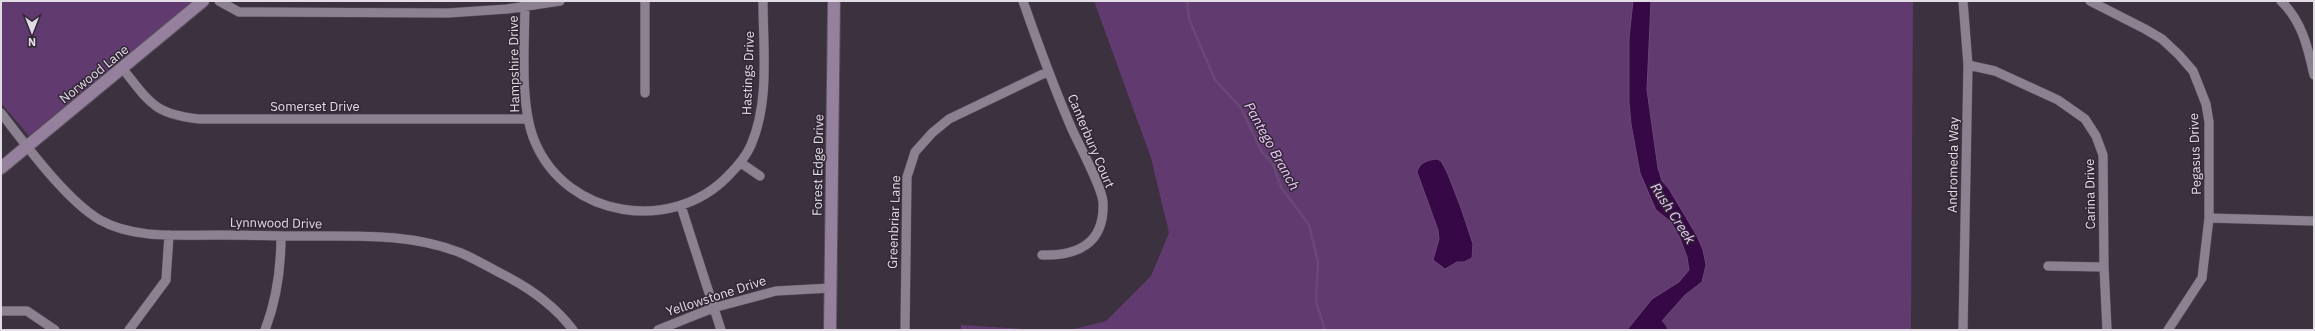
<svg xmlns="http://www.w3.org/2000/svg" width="2315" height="331" font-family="'IBM Plex Sans',sans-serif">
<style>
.green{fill:#613a70}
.water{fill:#360845;stroke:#6a4875}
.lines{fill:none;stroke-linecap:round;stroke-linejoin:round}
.stream{stroke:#6a4875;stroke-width:2.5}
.river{stroke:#360845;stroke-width:14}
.street-casing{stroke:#58505b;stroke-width:10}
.secondary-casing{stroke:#58505b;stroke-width:14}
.street{stroke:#8c8191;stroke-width:9}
.secondary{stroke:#95809e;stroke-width:12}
.labels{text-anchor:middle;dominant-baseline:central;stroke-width:3;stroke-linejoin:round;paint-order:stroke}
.street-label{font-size:13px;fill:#e2dce5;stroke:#312735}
.water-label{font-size:14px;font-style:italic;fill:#efc9ff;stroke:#312735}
</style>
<rect width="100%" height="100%" fill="#3b313f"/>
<path class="green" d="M 1,1 L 194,1 L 29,136 L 1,103 Z
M 1094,1 L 1913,1 L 1911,330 L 1070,330 L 1106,321 L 1151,276 L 1169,233 L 1151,158 Z
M 961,325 L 1040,330 L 961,330 Z"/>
<path class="water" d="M 1633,1 L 1651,1 L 1647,90 L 1658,168 L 1662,181 L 1669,189 L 1697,236 L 1703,250 L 1706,265 L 1702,282 L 1685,295 L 1654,330 L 1627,330 L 1652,299 L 1679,282 L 1689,270 L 1687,257 L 1680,238 L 1671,222 L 1656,210 L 1640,173 L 1631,124 L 1629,102 L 1629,38 Z
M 1437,159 L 1441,161 L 1447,172 L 1461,208 L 1473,244 L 1472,258 L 1464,262 L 1457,262 L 1445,269 L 1433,260 L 1439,239 L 1438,230 L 1417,172 C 1420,162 1428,160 1437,159 Z"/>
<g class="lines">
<path class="stream" d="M 1187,1 L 1189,19 L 1215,80 L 1241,108 L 1262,152 L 1273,164 L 1281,187 L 1309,225 L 1318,262 L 1316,302 L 1325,330"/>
<path class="river" d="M 1656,312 L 1651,319 L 1660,330"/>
<g class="street-casing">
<path id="street" d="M 219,1 L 239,12 L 448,13 L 507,9 L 560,1
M 525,1 C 525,42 519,105 535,142 C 567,218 672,234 728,176 C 737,167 746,157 751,145 C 770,101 763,48 763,1
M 645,1 L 645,93
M 1023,1 C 1038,44 1053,85 1071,127 C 1078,143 1102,187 1103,202 C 1105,244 1077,256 1042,255
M 1963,1 L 1968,65 L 1963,330
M 2090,1 L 2145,29 L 2162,39 L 2179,55 L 2193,71 L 2206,104 L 2209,122 L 2209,218 L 2202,278 L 2168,330
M 2281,1 C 2302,21 2308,48 2314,75
M 1968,65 L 1995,71 L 2058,100 L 2085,119 L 2096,136 L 2103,155 L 2104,267 L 2107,330
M 123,69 C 150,103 154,114 199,119 L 528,119
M 1,113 C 26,145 66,200 100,220 C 134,239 178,235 216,235 C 245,235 274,236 304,236 C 356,236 412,233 461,253 C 475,259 489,267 502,274 C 528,287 555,306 573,330
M 741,163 L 760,176
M 681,206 L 721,330
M 2209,218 L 2314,221
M 2048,266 L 2104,267
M 1,311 L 27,311 L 55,330
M 129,330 L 166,280 L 169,235
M 265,330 C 277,299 281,270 281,236
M 658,330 L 713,308 L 776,291 L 831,288
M 905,330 L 907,177 L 915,152 L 932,133 L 949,119 L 1047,72"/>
</g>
<g class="secondary-casing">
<path id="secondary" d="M 1,168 L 203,1
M 830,330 L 834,1"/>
</g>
<use href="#street" class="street"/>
<use href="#secondary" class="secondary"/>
</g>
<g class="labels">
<g class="street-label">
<text transform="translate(514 64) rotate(-91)">Hampshire Drive</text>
<text transform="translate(748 73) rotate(-88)">Hastings Drive</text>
<text transform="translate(94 74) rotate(-39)">Norwood Lane</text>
<text x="315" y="106">Somerset Drive</text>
<text transform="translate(1091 141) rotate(67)">Canterbury Court</text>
<text transform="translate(2195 154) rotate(-92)">Pegasus Drive</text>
<text transform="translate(818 165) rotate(-89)">Forest Edge Drive</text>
<text transform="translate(1953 165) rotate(-89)">Andromeda Way</text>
<text transform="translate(2090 194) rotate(-91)">Carina Drive</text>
<text transform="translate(894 222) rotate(-88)">Greenbriar Lane</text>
<text transform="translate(276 223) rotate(1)">Lynnwood Drive</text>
<text transform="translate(716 296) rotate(-18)">Yellowstone Drive</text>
</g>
<g class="water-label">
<text transform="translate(1272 146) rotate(61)">Pantego Branch</text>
<text transform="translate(1673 213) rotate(57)">Rush Creek</text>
</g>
</g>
<rect width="2315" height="331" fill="none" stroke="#e2dce5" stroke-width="4"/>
<g transform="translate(32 32) rotate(180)" stroke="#312735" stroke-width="3" paint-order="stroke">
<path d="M0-3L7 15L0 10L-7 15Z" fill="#e2dce5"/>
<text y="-6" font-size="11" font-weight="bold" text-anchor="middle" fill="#e2dce5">N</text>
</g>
</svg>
